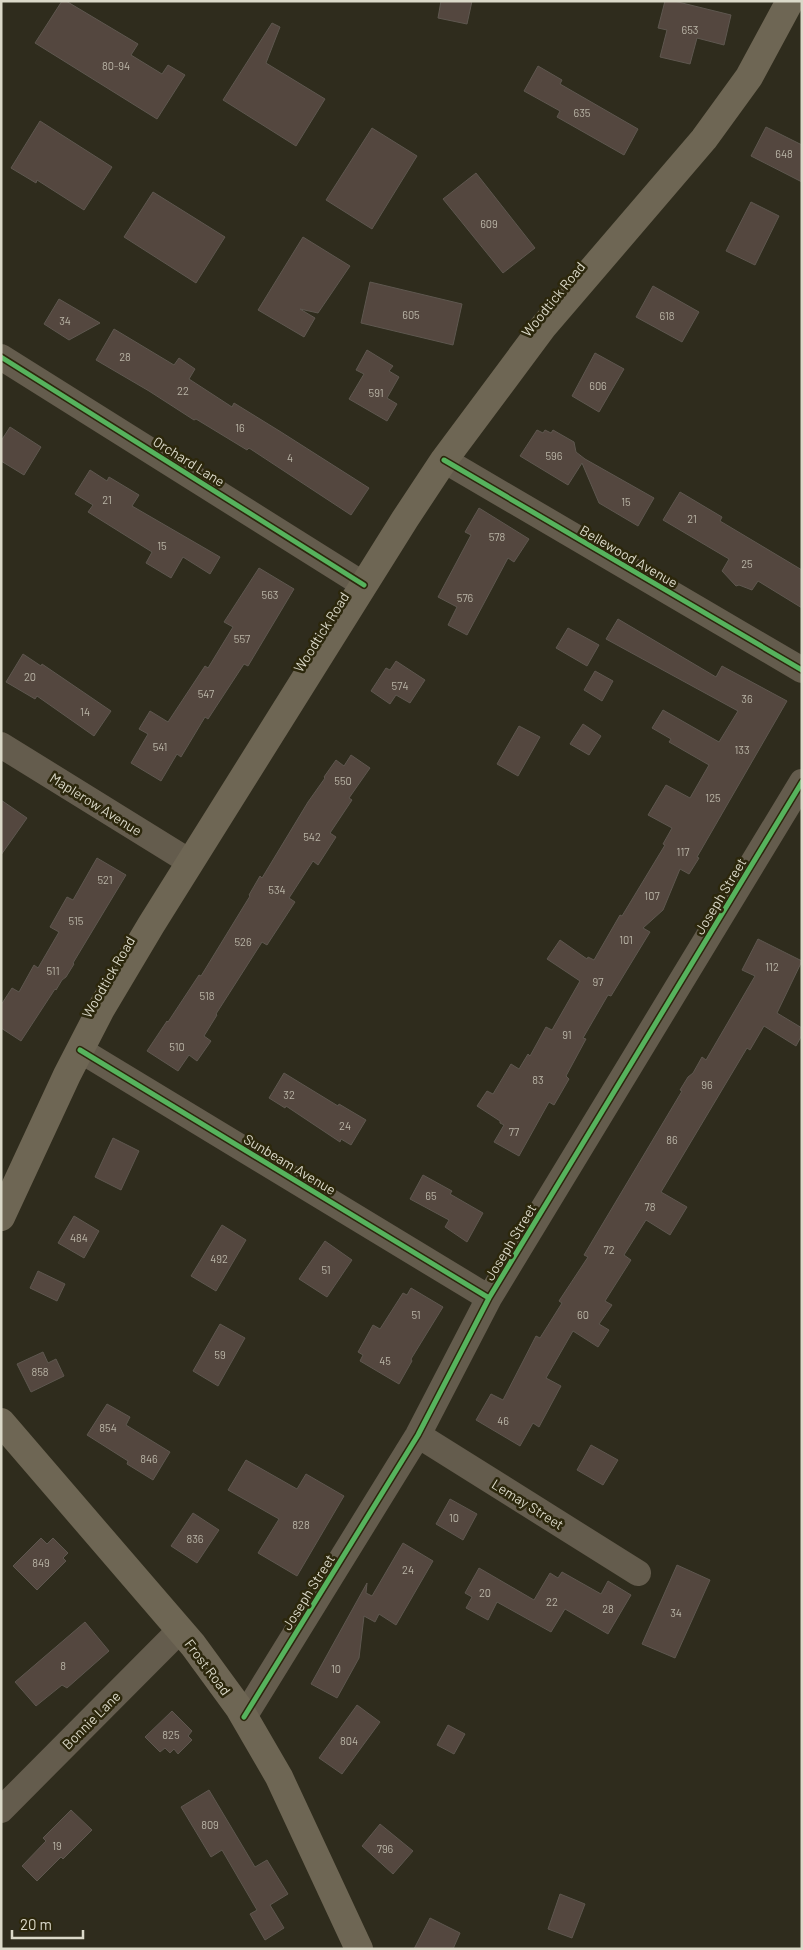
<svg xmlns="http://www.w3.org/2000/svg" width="803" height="1950" font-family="Barlow,sans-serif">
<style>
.building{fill:#54473f;stroke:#5e574f}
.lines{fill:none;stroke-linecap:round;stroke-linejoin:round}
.minor{stroke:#645c4d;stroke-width:26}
.secondary{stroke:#6e6654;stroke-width:28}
.cycleway-casing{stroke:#2c270c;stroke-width:8}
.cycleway{stroke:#56b35d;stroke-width:5}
.labels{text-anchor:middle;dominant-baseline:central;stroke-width:5;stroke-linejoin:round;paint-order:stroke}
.number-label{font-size:11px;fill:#b9b4a6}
.street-label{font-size:14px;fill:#dbd9c9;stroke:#2c270c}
</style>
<rect width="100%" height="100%" fill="#2f2c1d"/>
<path class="building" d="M 62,1 L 66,1 L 138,44 L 131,55 L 162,74 L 168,65 L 185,75 L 157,119 L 35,43 Z
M 441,1 L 472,1 L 467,24 L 438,18 Z
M 665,1 L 674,1 L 731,15 L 724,45 L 697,38 L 690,64 L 660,57 L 667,30 L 658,28 Z
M 272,23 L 280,27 L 266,63 L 325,99 L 296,146 L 223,100 Z
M 538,66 L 562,80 L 560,84 L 638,129 L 624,155 L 557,117 L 560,111 L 524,91 Z
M 40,121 L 112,167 L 84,210 L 37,180 L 36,183 L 11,168 Z
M 766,127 L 802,145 L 802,182 L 751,156 Z
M 372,128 L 417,156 L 372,229 L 326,200 Z
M 476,173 L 535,248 L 503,273 L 443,199 Z
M 153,192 L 225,237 L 196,283 L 124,237 Z
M 751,202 L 779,216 L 755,265 L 726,251 Z
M 303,237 L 350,266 L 318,313 L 300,309 L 315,318 L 304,337 L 258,310 Z
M 370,282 L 462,304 L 453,345 L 361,323 Z
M 653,286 L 699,312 L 682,342 L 636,317 Z
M 59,299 L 100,323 L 69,340 L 44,324 Z
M 114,329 L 174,365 L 179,358 L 195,369 L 189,379 L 232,407 L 234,403 L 281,432 L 369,488 L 351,515 L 249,448 L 247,450 L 196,419 L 194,420 L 149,391 L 96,360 Z
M 367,350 L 393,366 L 389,371 L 399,377 L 387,398 L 397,404 L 387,421 L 349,399 L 364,374 L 356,370 Z
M 595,353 L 624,369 L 599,412 L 572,396 Z
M 10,427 L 41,447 L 24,475 L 1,461 L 1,441 Z
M 537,430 L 543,433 L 545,430 L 551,433 L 553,430 L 574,442 L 576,452 L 585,459 L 654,498 L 638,526 L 599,503 L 582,463 L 568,485 L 520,456 Z
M 90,470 L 107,481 L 109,477 L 139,495 L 132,506 L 220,557 L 210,574 L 183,557 L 171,578 L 146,563 L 152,552 L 88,512 L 93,505 L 75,494 Z
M 680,492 L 722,517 L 720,521 L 802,570 L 802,608 L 758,581 L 752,590 L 739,585 L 736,586 L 722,571 L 729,559 L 663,520 Z
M 479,508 L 529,539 L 514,562 L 508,558 L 467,635 L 448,625 L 457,607 L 438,597 L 471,535 L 465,532 Z
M 259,568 L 294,589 L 248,666 L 244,664 L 208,719 L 205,717 L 181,757 L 177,754 L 161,781 L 131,763 L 148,734 L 139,729 L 150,711 L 168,722 L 205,666 L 208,668 L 233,627 L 224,622 Z
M 618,619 L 716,677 L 722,666 L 787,701 L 697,857 L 699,858 L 689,874 L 680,869 L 663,910 L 643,928 L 650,932 L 611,996 L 608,995 L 583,1038 L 586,1039 L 566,1076 L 569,1079 L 554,1105 L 549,1102 L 519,1156 L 494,1142 L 504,1125 L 500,1123 L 500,1121 L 477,1106 L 487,1091 L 493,1094 L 511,1064 L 519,1069 L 528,1054 L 530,1056 L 546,1027 L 552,1030 L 580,981 L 547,959 L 560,940 L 587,959 L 588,957 L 594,960 L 620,915 L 622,916 L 665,845 L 663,844 L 672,828 L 648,815 L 666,785 L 690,798 L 709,765 L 669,742 L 671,739 L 652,728 L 663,710 L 719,742 L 738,711 L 606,639 Z
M 568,628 L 599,645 L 587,666 L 556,648 Z
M 23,654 L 41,666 L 42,664 L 111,711 L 94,736 L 37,696 L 35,699 L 6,682 Z
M 396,661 L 425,680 L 410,703 L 396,695 L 390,704 L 371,691 L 386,668 L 390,670 Z
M 595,671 L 613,681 L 602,701 L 584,690 Z
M 583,724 L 601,736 L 589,755 L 570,744 Z
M 519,726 L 540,737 L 518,776 L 497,764 Z
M 351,755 L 370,768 L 349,798 L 352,800 L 330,833 L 336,837 L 318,865 L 313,861 L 289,898 L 295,902 L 267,945 L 262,942 L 216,1014 L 217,1015 L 204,1036 L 211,1041 L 197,1061 L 189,1055 L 178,1071 L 147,1051 L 167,1021 L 168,1022 L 199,975 L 201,976 L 250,896 L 249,895 L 260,876 L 262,878 L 308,802 L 325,778 L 324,777 L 336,760 L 344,766 Z
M 1,800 L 27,818 L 1,855 Z
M 97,858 L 126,875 L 73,963 L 74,964 L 66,977 L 62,980 L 56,990 L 55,989 L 21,1041 L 1,1028 L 1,1005 L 12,988 L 19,992 L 34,965 L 38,968 L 59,932 L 50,927 L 67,897 L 73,900 Z
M 758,939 L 802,961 L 777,1013 L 802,1028 L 802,1035 L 796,1046 L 764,1026 L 750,1050 L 747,1048 L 661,1192 L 687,1207 L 670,1235 L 646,1220 L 624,1255 L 631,1260 L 605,1301 L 612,1305 L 599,1324 L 609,1330 L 598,1347 L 573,1331 L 546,1378 L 561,1386 L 539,1427 L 533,1423 L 520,1446 L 476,1420 L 491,1394 L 503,1400 L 536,1336 L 540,1338 L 562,1303 L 559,1301 L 588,1257 L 584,1255 L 682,1091 L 680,1090 L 688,1077 L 693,1073 L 702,1057 L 706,1060 L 755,976 L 742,970 Z
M 284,1073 L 338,1106 L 339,1104 L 366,1120 L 351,1145 L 341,1139 L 340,1142 L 286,1106 L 285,1108 L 269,1098 Z
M 113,1138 L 139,1151 L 121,1190 L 95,1177 Z
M 423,1175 L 452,1191 L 450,1194 L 483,1213 L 467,1242 L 445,1227 L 449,1220 L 410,1199 Z
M 74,1216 L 99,1231 L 84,1258 L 58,1243 Z
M 222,1225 L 246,1240 L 216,1291 L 191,1276 Z
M 325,1241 L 352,1260 L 327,1297 L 299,1279 Z
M 38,1271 L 65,1284 L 57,1301 L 30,1288 Z
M 411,1288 L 443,1307 L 411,1359 L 412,1361 L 399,1384 L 360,1361 L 363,1355 L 358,1352 L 373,1325 L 380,1329 L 403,1293 L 407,1295 Z
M 220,1324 L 245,1338 L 218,1386 L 193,1371 Z
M 43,1352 L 48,1363 L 56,1359 L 64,1376 L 31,1392 L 17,1364 Z
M 107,1404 L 130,1417 L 126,1425 L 170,1452 L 153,1480 L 127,1464 L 128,1461 L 87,1435 Z
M 591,1445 L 618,1460 L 603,1485 L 577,1470 Z
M 246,1460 L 297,1489 L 306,1474 L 344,1496 L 297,1576 L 258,1553 L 279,1519 L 228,1490 Z
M 450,1499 L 477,1514 L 463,1540 L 436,1524 Z
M 193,1513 L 219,1530 L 197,1563 L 171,1546 Z
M 41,1538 L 47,1544 L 53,1538 L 68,1553 L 63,1558 L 66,1561 L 37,1590 L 13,1566 Z
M 403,1543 L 433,1561 L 396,1625 L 379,1614 L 375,1622 L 364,1616 L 359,1658 L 337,1698 L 311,1684 L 367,1583 L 366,1593 L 372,1596 Z
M 677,1565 L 710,1580 L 675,1658 L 642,1644 Z
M 479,1568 L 534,1600 L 550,1573 L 558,1578 L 562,1572 L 601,1594 L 608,1581 L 631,1595 L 608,1634 L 565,1609 L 551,1632 L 497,1602 L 488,1620 L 466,1608 L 472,1597 L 465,1593 Z
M 85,1622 L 109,1651 L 67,1688 L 62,1685 L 36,1706 L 15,1682 Z
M 357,1705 L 380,1722 L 342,1774 L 319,1758 Z
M 172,1711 L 192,1731 L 188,1736 L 192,1740 L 178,1754 L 174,1749 L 170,1753 L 165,1748 L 160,1752 L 145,1737 Z
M 448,1725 L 465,1734 L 454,1754 L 437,1745 Z
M 209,1790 L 255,1867 L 267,1860 L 288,1894 L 270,1905 L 284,1928 L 265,1940 L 250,1914 L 257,1910 L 222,1850 L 211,1857 L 181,1807 Z
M 71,1810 L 92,1830 L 63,1859 L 61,1857 L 37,1881 L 22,1866 L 46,1841 L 43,1838 Z
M 380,1824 L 413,1851 L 393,1874 L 362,1846 Z
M 560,1894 L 585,1904 L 572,1938 L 548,1929 Z
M 430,1918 L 460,1933 L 453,1949 L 414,1949 Z"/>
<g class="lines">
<path class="minor" d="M 1,357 L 364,585
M 444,460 L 802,670
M 1,745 L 190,862
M 80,1050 L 489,1298
M 418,1435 L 638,1573
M 244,1717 L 418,1435 L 489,1298 L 802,782
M 1,1810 L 180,1630"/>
<path class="secondary" d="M 1,1217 L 67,1075 L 101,1009 L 151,925 L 405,519 L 444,460 L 543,327 L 704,139 L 749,77 L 790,1
M 1,1422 L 193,1645 L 239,1708 L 279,1777 L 359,1949"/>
<g class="cycleway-casing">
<path id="cycleway" d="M 1,357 L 364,585
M 444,460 L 802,670
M 80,1050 L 489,1298
M 244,1717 L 418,1435 L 489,1298 L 802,782"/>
</g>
<use href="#cycleway" class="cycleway"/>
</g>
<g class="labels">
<g class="number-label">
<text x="690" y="29">653</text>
<text x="116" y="65">80-94</text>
<text x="582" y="112">635</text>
<text x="784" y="153">648</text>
<text x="489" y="223">609</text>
<text x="411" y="314">605</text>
<text x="667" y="315">618</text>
<text x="65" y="320">34</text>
<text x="125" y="356">28</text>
<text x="598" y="385">606</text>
<text x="183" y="390">22</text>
<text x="376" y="392">591</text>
<text x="240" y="427">16</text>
<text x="554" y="455">596</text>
<text x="290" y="457">4</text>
<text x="107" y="499">21</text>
<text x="626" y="501">15</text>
<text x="692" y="518">21</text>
<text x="497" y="536">578</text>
<text x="162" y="545">15</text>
<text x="747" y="563">25</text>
<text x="270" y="594">563</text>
<text x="465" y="597">576</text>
<text x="242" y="638">557</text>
<text x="30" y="676">20</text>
<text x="400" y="685">574</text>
<text x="206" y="693">547</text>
<text x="747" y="698">36</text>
<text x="85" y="711">14</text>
<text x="160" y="746">541</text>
<text x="742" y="749">133</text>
<text x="343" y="780">550</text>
<text x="713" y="797">125</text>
<text x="312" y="836">542</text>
<text x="683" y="851">117</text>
<text x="105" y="879">521</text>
<text x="277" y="889">534</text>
<text x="652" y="895">107</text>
<text x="76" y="920">515</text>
<text x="626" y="939">101</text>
<text x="243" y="941">526</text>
<text x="772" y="966">112</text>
<text x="53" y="970">511</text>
<text x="598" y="981">97</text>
<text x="207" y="995">518</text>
<text x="567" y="1034">91</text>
<text x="177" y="1046">510</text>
<text x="538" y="1079">83</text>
<text x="707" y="1084">96</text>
<text x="289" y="1094">32</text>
<text x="345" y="1125">24</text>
<text x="514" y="1131">77</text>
<text x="672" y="1139">86</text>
<text x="431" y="1195">65</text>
<text x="650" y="1206">78</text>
<text x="79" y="1237">484</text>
<text x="609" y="1249">72</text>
<text x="219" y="1258">492</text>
<text x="326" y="1269">51</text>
<text x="416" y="1314">51</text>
<text x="583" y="1314">60</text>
<text x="220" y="1354">59</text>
<text x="385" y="1360">45</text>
<text x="40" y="1371">858</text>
<text x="503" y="1420">46</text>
<text x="108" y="1427">854</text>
<text x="149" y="1458">846</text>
<text x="454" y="1517">10</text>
<text x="301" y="1524">828</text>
<text x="195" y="1538">836</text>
<text x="41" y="1562">849</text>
<text x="408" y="1569">24</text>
<text x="485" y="1592">20</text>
<text x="552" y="1601">22</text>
<text x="608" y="1608">28</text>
<text x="676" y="1612">34</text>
<text x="63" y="1665">8</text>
<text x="336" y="1668">10</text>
<text x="171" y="1734">825</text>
<text x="349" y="1740">804</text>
<text x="210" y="1824">809</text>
<text x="57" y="1845">19</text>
<text x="385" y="1848">796</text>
</g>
<g class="street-label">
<text transform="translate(553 299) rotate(-51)">Woodtick Road</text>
<text transform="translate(189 461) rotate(32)">Orchard Lane</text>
<text transform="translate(629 556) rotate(30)">Bellewood Avenue</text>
<text transform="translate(321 632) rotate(-58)">Woodtick Road</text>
<text transform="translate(96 804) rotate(32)">Maplerow Avenue</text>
<text transform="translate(720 896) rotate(-59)">Joseph Street</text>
<text transform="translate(108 977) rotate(-60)">Woodtick Road</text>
<text transform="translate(290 1164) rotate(31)">Sunbeam Avenue</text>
<text transform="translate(510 1242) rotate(-59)">Joseph Street</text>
<text transform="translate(528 1504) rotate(32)">Lemay Street</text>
<text transform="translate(308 1592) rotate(-58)">Joseph Street</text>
<text transform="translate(208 1667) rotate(53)">Frost Road</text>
<text transform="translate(91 1720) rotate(-45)">Bonnie Lane</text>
</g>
</g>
<rect width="803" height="1950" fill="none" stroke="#dbd9c9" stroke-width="5"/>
<path d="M12 1930v8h71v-8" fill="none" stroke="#dbd9c9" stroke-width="2.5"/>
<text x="20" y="1930" font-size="15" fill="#dbd9c9" stroke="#2c270c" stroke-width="4" paint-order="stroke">20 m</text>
</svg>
